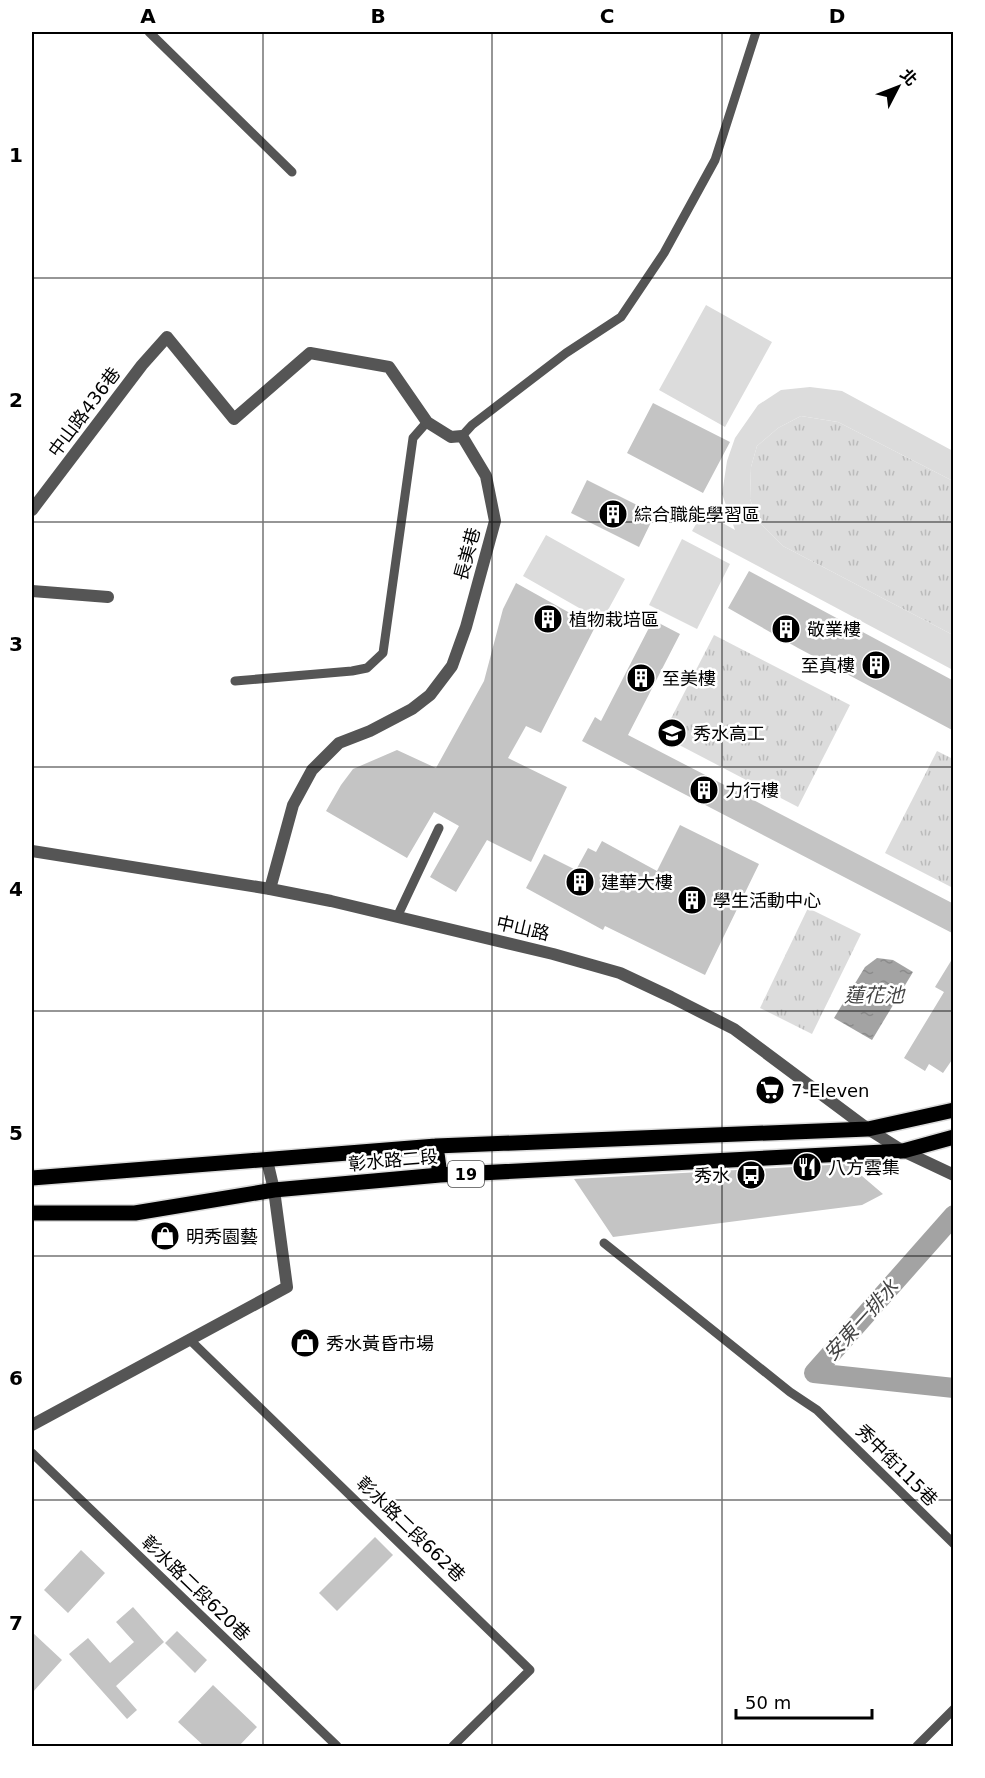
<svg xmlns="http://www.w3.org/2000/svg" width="985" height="1778" font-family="'DejaVu Sans','Noto Sans TC',sans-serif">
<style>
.grass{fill:url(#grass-tufts)}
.pitch{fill:#dcdcdc}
.water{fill:url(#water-ripples)}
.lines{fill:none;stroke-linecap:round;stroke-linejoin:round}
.canal{stroke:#a3a3a3;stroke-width:20}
.building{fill:#c4c4c4}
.primary-casing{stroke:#dbdbdb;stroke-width:18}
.service{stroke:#555;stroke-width:9}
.minor{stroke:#555;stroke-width:12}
.tertiary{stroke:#555;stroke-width:12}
.primary{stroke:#000;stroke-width:15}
.grid{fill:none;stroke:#000;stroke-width:1.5;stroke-opacity:0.55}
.labels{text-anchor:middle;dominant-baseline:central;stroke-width:5;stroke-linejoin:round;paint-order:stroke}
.shield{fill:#fff;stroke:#4c4c4c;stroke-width:1.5}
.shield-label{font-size:16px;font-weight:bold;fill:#000}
.street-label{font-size:18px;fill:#000;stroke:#fff}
.poi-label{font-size:18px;fill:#000;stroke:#fff;text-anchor:start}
.water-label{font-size:20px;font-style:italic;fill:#444;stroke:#fff}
.neatline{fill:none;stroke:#000;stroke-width:2}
.grid-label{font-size:20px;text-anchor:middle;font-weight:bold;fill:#000}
</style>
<defs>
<pattern id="grass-tufts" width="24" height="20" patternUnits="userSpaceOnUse" patternTransform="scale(1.5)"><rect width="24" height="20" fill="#dcdcdc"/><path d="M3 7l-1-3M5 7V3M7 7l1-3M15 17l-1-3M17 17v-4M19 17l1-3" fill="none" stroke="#bbb"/></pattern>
<pattern id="water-ripples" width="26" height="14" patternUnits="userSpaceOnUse" patternTransform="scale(1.5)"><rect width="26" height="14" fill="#a3a3a3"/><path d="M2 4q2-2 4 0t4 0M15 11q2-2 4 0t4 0" fill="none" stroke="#8b8b8b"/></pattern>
</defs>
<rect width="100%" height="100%" fill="#fff"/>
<path class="grass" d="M 801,416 L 838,422 L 953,481 L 953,635 L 783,546 L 758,521 L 750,499 L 751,467 L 757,446 L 778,428 Z
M 714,635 L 850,705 L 798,807 L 662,736 Z
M 937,751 L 953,759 L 953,888 L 885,853 Z
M 808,908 L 861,934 L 812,1034 L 760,1008 Z"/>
<path class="pitch" d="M 706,305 L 772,342 L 725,427 L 659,390 Z
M 810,387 L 842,391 L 953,451 L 953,481 L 838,422 L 801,416 L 778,428 L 757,446 L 751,467 L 750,499 L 758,521 L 783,546 L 953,635 L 953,670 L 692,531 L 703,512 L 735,530 L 722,494 L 727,461 L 735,438 L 758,405 L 781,390 Z
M 546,535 L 625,579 L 602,621 L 523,576 Z
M 682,539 L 730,564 L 697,629 L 649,605 Z"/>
<path class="water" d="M 877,958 L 893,960 L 913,972 L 872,1040 L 834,1018 L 865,967 Z"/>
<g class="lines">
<path class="canal" d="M 954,1215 L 814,1373 L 954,1388"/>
</g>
<path class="building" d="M 653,403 L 730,442 L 703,493 L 627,453 Z
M 587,480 L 655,514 L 639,547 L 571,513 Z
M 749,571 L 954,681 L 954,731 L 798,648 L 728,608 Z
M 516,583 L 595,627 L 541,733 L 526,726 L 508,758 L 567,787 L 531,862 L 487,840 L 456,892 L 430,877 L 459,826 L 434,812 L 407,858 L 326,811 L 341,785 L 353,769 L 397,750 L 436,768 L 484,681 L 503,609 Z
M 653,620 L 680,634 L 628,735 L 954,904 L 954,934 L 582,741 L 595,717 L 601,721 Z
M 680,825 L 759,864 L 705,975 L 605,926 L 603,930 L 526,888 L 544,854 L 576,870 L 588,848 L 596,852 L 602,841 L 657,871 Z
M 954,956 L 954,1057 L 943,1073 L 929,1064 L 925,1071 L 904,1058 L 944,992 L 935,987 Z
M 848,1164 L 883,1194 L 862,1205 L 613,1237 L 574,1179 Z
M 375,1537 L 393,1555 L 337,1611 L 319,1593 Z
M 81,1550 L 105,1573 L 68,1613 L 44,1590 Z
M 133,1607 L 164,1642 L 116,1686 L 137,1710 L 127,1719 L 69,1654 L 88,1638 L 110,1663 L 134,1642 L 116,1622 Z
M 177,1631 L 207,1660 L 195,1673 L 165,1643 Z
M 32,1632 L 62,1660 L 32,1693 Z
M 213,1685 L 257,1727 L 239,1746 L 204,1746 L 178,1722 Z"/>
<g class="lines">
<g class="primary-casing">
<path id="primary" d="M 436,1146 L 440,1175
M 32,1178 L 436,1146 L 868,1129 L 954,1110
M 32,1213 L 135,1213 L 274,1190 L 440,1175 L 903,1151 L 954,1137"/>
</g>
<path class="service" d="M 149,32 L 292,172
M 462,436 L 472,425 L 566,353 L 621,317 L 664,253 L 715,160 L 756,32
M 235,681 L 352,671 L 367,668 L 383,653 L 413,438 L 427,422
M 397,917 L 439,828
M 604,1243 L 790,1392 L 817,1410 L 954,1544
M 189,1339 L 530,1670 L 453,1746
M 32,1453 L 337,1746
M 917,1746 L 954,1709"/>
<path class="minor" d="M 32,510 L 142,365 L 167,337 L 234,419 L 310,353 L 389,367 L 427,422 L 451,437 L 462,436 L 486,476 L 495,521 L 466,627 L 452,666 L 430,695 L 412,709 L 370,731 L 339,743 L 312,770 L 293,805 L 270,889
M 32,591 L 108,597
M 32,1425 L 287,1287 L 274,1190 L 267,1160"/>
<path class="tertiary" d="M 32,851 L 270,889 L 331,901 L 553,954 L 620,973 L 671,997 L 734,1029 L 868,1129 L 903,1151 L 954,1175"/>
<use href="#primary" class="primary"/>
</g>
<path class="grid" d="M 263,32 L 263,1746M 492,32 L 492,1746M 722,32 L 722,1746M 32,278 L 954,278M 32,522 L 954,522M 32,767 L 954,767M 32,1011 L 954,1011M 32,1256 L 954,1256M 32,1500 L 954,1500"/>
<defs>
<g id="building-disc" transform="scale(1.5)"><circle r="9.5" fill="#000" stroke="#fff"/><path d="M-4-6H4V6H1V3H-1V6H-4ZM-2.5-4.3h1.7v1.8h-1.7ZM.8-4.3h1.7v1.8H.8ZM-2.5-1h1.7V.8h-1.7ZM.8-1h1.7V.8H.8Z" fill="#fff"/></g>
<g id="school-disc" transform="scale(1.5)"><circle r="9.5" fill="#000" stroke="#fff"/><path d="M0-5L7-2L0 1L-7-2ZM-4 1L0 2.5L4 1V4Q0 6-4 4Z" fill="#fff"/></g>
<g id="supermarket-disc" transform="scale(1.5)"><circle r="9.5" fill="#000" stroke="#fff"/><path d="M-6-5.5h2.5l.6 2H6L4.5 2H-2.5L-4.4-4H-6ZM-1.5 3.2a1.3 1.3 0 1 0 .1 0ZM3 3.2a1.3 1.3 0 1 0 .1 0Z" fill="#fff"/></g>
<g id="restaurant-disc" transform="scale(1.5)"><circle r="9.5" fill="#000" stroke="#fff"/><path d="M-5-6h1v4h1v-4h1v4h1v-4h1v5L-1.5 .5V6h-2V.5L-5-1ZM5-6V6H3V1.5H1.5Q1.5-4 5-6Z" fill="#fff"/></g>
<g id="bus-disc" transform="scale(1.5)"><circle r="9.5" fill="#000" stroke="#fff"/><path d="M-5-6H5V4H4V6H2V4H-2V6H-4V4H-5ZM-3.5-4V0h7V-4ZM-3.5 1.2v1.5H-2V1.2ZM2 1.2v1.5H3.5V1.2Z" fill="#fff"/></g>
<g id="shop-disc" transform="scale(1.5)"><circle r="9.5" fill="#000" stroke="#fff"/><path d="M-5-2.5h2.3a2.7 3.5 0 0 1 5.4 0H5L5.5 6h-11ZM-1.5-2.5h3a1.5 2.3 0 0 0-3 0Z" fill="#fff"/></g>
</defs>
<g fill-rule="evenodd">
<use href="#building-disc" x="613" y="514"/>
<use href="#building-disc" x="548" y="619"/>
<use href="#building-disc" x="786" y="629"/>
<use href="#building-disc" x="876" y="665"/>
<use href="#building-disc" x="641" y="678"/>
<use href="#school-disc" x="672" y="733"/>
<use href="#building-disc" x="704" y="790"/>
<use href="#building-disc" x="580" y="882"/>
<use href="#building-disc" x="692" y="900"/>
<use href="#supermarket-disc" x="770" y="1090"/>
<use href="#restaurant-disc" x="807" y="1167"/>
<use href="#bus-disc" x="751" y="1175"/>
<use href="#shop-disc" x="165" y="1236"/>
<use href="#shop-disc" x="305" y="1343"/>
</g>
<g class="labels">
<rect class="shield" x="448" y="1161" width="36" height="26" rx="4.5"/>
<g class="shield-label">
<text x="466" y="1174">19</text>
</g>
<g class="street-label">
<text transform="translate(84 412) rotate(-53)">中山路436巷</text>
<text transform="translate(467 554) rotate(-75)">長美巷</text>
<text transform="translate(523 928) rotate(13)">中山路</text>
<text transform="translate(393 1160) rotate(-5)">彰水路二段</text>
<text transform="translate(897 1465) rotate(45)">秀中街115巷</text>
<text transform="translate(411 1529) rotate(44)">彰水路二段662巷</text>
<text transform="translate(196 1588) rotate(44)">彰水路二段620巷</text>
</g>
<g class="poi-label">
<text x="634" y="514">綜合職能學習區</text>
<text x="569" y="619">植物栽培區</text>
<text x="807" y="629">敬業樓</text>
<text x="855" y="665" text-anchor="end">至真樓</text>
<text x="662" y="678">至美樓</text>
<text x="693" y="733">秀水高工</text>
<text x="725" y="790">力行樓</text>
<text x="601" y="882">建華大樓</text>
<text x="713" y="900">學生活動中心</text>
<text x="791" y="1090">7-Eleven</text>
<text x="828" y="1167">八方雲集</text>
<text x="730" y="1175" text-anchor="end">秀水</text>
<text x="186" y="1236">明秀園藝</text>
<text x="326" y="1343">秀水黃昏市場</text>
</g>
<g class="water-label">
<text x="874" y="995">蓮花池</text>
<text transform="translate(861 1320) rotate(-48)">安東一排水</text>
</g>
</g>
<rect width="985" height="1778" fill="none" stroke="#ffffff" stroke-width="66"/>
<g transform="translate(898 87) rotate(48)" stroke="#ffffff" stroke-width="4.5" paint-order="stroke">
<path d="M0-4.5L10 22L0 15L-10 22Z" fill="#000000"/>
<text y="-9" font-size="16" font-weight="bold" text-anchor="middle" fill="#000000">北</text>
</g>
<path d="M736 1709v9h136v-9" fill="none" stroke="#000000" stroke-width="3"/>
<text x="745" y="1709" font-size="18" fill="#000000" stroke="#ffffff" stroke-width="4.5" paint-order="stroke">50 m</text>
<rect x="33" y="33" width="919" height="1712" class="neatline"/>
<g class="grid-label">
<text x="148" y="23">A</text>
<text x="378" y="23">B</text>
<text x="607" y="23">C</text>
<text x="837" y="23">D</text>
<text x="16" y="162">1</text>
<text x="16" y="407">2</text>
<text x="16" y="651">3</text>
<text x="16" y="896">4</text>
<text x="16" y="1140">5</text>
<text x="16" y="1385">6</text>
<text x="16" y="1630">7</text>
</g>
</svg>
